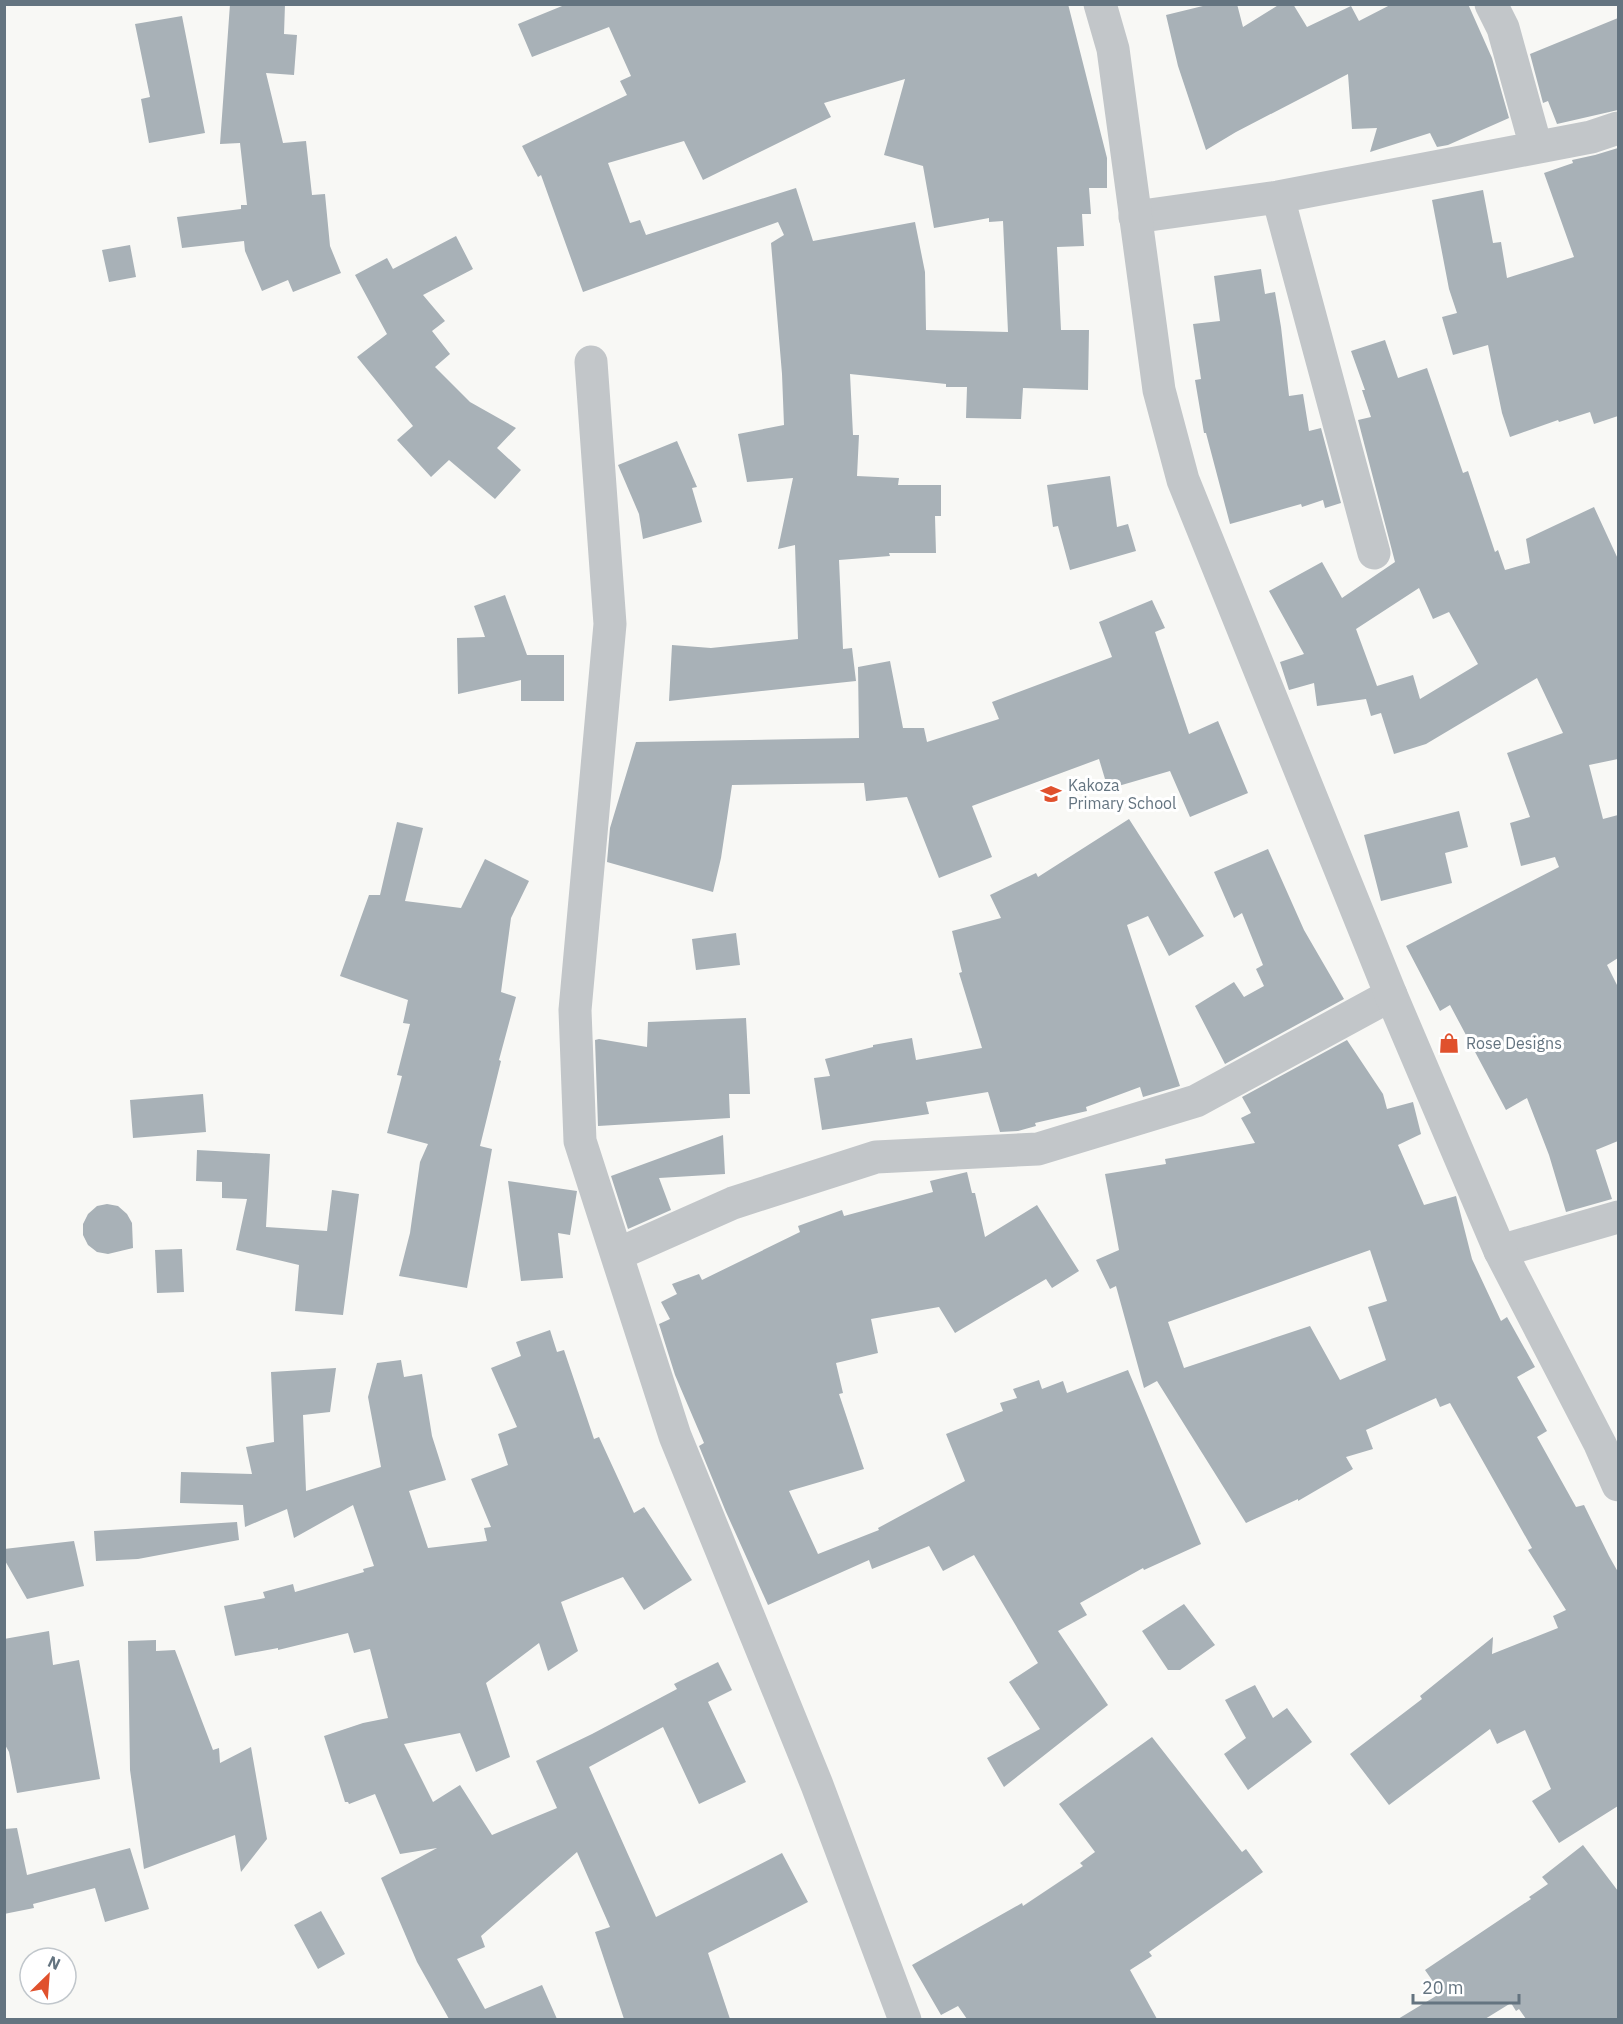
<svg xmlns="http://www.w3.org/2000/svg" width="1623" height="2024" font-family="'IBM Plex Sans',sans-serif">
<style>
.building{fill:#a8b1b7;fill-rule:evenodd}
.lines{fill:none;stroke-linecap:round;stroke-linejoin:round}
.minor{stroke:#c2c6c9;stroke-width:33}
.tertiary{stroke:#c2c6c9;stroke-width:33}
.labels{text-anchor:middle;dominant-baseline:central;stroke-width:6;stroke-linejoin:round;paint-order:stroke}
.poi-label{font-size:16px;fill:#647480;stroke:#fff;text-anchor:start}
</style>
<rect width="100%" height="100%" fill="#f8f8f5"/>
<path class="building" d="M 230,4 L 285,4 L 284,34 L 297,35 L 294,75 L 266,73 L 283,143 L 306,141 L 312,195 L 325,194 L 330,246 L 341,273 L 293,292 L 288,280 L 262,291 L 245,251 L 244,241 L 182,248 L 177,217 L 241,209 L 241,205 L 247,205 L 240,143 L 220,144 Z
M 567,4 L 1068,4 L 1107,158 L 1107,188 L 1089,188 L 1091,214 L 1082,214 L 1084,246 L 1057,247 L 1061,330 L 1089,330 L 1088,390 L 1023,388 L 1021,419 L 966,418 L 967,387 L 946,387 L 946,384 L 850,374 L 853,435 L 859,435 L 857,476 L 899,478 L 898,485 L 941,485 L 941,516 L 935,516 L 936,553 L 889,553 L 890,556 L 839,560 L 843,649 L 852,648 L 856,681 L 669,701 L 672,645 L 711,648 L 798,639 L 795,545 L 778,549 L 793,478 L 747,482 L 738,434 L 784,425 L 782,374 L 771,243 L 784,235 L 778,222 L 583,292 L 541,175 L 538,177 L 522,146 L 627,95 L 620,81 L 631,76 L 609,27 L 532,57 L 518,24 ZM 905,79 L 884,155 L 923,166 L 934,228 L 989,218 L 989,222 L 1003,221 L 1008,332 L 926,330 L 925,272 L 915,222 L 813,241 L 796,188 L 646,235 L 640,220 L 630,223 L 608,163 L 684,141 L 703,180 L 831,117 L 824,103 Z
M 1211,4 L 1237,4 L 1243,27 L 1280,4 L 1293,4 L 1307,27 L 1351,6 L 1359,21 L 1392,4 L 1468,4 L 1492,58 L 1509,118 L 1448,145 L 1437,147 L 1430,133 L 1370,152 L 1377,128 L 1352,129 L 1348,74 L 1236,132 L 1206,150 L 1178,66 L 1166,15 Z
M 182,16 L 205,133 L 149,143 L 141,99 L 150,97 L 135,24 Z
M 1618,18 L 1618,110 L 1557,124 L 1548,101 L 1543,103 L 1530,54 Z
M 1618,148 L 1618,416 L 1594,424 L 1590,412 L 1559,422 L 1558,420 L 1510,437 L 1502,413 L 1488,345 L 1453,355 L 1442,317 L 1457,313 L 1449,289 L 1432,200 L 1483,190 L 1493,243 L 1501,242 L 1507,278 L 1574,257 L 1544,173 L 1573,163 L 1572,160 L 1595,155 Z
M 456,236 L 473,269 L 423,295 L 445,321 L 432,331 L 450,354 L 435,367 L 470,402 L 516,428 L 497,448 L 521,470 L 495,499 L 449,460 L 431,477 L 397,440 L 413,426 L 357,357 L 387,334 L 355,275 L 387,258 L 393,269 Z
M 130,245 L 136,277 L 109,282 L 102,250 Z
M 1261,269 L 1265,294 L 1275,292 L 1281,327 L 1289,396 L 1303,394 L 1309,431 L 1321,428 L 1341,503 L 1325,508 L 1323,500 L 1302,507 L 1301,504 L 1230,524 L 1206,433 L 1204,433 L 1195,380 L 1201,379 L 1193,324 L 1220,321 L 1214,276 Z
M 1385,340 L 1398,378 L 1427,368 L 1463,473 L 1468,471 L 1495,552 L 1498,550 L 1505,570 L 1530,563 L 1526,539 L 1594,507 L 1618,559 L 1618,759 L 1589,765 L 1603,819 L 1618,815 L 1618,958 L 1607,965 L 1618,987 L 1618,1141 L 1596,1150 L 1612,1199 L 1566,1212 L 1549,1155 L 1527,1098 L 1506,1110 L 1450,1005 L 1440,1011 L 1406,946 L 1559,867 L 1555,857 L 1521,866 L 1510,823 L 1530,817 L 1507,753 L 1563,733 L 1537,678 L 1426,744 L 1394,754 L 1381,713 L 1371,716 L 1366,699 L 1317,706 L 1314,683 L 1289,690 L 1280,662 L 1304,654 L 1269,591 L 1322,562 L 1342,598 L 1395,562 L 1358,420 L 1371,417 L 1362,390 L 1365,390 L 1351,351 ZM 1419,588 L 1433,619 L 1449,612 L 1478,664 L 1420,699 L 1413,675 L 1377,686 L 1356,629 Z
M 677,441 L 697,487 L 692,488 L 702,522 L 643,539 L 639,514 L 618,465 Z
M 1110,476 L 1117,527 L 1128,524 L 1136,551 L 1070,570 L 1058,526 L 1053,527 L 1047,485 Z
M 505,595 L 527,655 L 564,655 L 564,701 L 521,701 L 521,680 L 458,694 L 457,638 L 485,637 L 474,606 Z
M 1152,600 L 1165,628 L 1155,632 L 1189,734 L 1218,721 L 1248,793 L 1190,817 L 1170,771 L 1108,789 L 1099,759 L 972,806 L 992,857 L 939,878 L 907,797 L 866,801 L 864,783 L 732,785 L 721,858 L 713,892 L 607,862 L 610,828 L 636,742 L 859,738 L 858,667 L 890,661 L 903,728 L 924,728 L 927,742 L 999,719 L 992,702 L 1112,657 L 1099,622 Z
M 1459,811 L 1468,847 L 1445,853 L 1452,883 L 1381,901 L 1364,835 Z
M 1129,819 L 1204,936 L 1169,956 L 1148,916 L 1127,925 L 1180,1086 L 1143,1097 L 1140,1087 L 1086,1107 L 1087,1111 L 1035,1123 L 1036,1126 L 1018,1131 L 1000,1132 L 988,1092 L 926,1102 L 929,1114 L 822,1130 L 814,1078 L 830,1076 L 825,1059 L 873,1047 L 873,1045 L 912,1038 L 916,1060 L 982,1048 L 959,973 L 962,972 L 952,931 L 1001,918 L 990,895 L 1036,873 L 1038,877 Z
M 397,822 L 423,828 L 405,901 L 461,908 L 485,859 L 529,881 L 511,918 L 501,992 L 516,997 L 499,1060 L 501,1061 L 480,1146 L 492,1149 L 467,1288 L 399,1276 L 410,1233 L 420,1162 L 428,1144 L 387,1133 L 402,1076 L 397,1075 L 410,1024 L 403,1023 L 408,1000 L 340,976 L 369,895 L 380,895 Z
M 1268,849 L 1304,930 L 1344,999 L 1225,1064 L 1195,1006 L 1234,982 L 1244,997 L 1264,986 L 1256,969 L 1263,965 L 1242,913 L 1234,918 L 1214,872 Z
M 736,933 L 740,965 L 696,970 L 692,939 Z
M 746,1018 L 750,1094 L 729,1094 L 730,1118 L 598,1126 L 595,1040 L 599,1039 L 647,1047 L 648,1022 Z
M 1347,1040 L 1383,1094 L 1387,1109 L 1413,1102 L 1421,1134 L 1398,1145 L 1424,1205 L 1456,1196 L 1472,1259 L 1501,1321 L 1507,1317 L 1535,1367 L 1517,1377 L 1547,1431 L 1537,1437 L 1576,1507 L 1584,1505 L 1609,1556 L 1618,1572 L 1618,1806 L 1559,1843 L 1532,1801 L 1551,1789 L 1525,1730 L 1497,1744 L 1490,1729 L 1389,1805 L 1350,1754 L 1422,1699 L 1420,1696 L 1493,1637 L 1492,1654 L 1558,1628 L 1553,1616 L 1566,1610 L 1528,1550 L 1532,1548 L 1450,1403 L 1440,1407 L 1436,1398 L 1366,1430 L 1373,1449 L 1346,1457 L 1353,1469 L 1298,1501 L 1298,1499 L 1246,1523 L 1157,1381 L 1144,1388 L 1116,1286 L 1110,1289 L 1096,1260 L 1119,1250 L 1105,1174 L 1166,1164 L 1165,1159 L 1255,1143 L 1241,1118 L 1251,1113 L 1242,1097 ZM 1370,1250 L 1387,1301 L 1368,1307 L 1386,1360 L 1340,1380 L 1310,1326 L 1184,1368 L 1168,1322 Z
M 203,1094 L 206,1132 L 133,1138 L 130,1100 Z
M 723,1135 L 725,1174 L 659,1178 L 671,1210 L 628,1229 L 611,1176 Z
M 197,1150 L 270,1154 L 266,1227 L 327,1231 L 332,1190 L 359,1194 L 343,1315 L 295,1311 L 299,1265 L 236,1250 L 247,1199 L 222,1198 L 222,1182 L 196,1181 Z
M 967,1172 L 972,1193 L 975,1193 L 985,1237 L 1037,1205 L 1079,1271 L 1052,1288 L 1046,1279 L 955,1333 L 939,1307 L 871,1319 L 878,1353 L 836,1363 L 843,1393 L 839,1394 L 864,1469 L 789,1491 L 818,1554 L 879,1530 L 878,1528 L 965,1481 L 946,1434 L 1003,1411 L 1000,1403 L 1017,1398 L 1013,1389 L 1039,1380 L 1042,1389 L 1063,1381 L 1067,1393 L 1128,1370 L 1201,1544 L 1144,1570 L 1143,1568 L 1080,1603 L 1087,1615 L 1058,1631 L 1108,1705 L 1004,1787 L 987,1758 L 1040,1729 L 1009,1682 L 1038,1663 L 974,1555 L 943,1571 L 929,1546 L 872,1569 L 869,1560 L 768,1605 L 726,1512 L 699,1446 L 704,1443 L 675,1375 L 659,1324 L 670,1319 L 661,1302 L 677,1294 L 672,1284 L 699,1274 L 702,1280 L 800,1232 L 798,1226 L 842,1210 L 844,1216 L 933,1192 L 930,1181 Z
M 508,1181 L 577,1191 L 570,1235 L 558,1233 L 563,1278 L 521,1281 Z
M 107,1204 L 118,1206 L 127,1214 L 132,1223 L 133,1248 L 108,1254 L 97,1252 L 88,1245 L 83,1235 L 83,1224 L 88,1214 L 97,1206 Z
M 182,1249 L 184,1292 L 157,1293 L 155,1250 Z
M 550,1330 L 557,1352 L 564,1350 L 594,1439 L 599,1437 L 634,1513 L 644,1507 L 692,1580 L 644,1610 L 623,1577 L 561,1602 L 578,1651 L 548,1671 L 539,1643 L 486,1683 L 510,1757 L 476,1772 L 460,1733 L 404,1744 L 433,1802 L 460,1785 L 492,1835 L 557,1808 L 536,1761 L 592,1734 L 677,1689 L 674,1684 L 718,1662 L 732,1690 L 708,1702 L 746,1782 L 699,1804 L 663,1727 L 589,1767 L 656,1917 L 782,1853 L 808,1902 L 708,1953 L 730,2019 L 624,2019 L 595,1932 L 610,1927 L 577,1852 L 481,1936 L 485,1947 L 457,1959 L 485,2009 L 542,1985 L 557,2019 L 449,2019 L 417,1962 L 381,1878 L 437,1848 L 400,1854 L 375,1794 L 349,1804 L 348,1802 L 345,1802 L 324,1736 L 363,1723 L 388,1718 L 370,1649 L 354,1653 L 348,1633 L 278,1650 L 278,1648 L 235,1656 L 224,1606 L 265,1598 L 263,1592 L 293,1584 L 295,1592 L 364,1572 L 363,1569 L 374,1566 L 353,1505 L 294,1538 L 287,1509 L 245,1527 L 243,1505 L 180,1503 L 181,1472 L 252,1474 L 246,1447 L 274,1442 L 271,1372 L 336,1368 L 330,1412 L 303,1415 L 306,1491 L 381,1467 L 368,1397 L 377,1363 L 401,1360 L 404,1377 L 422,1374 L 432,1436 L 446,1480 L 409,1491 L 428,1548 L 487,1541 L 484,1528 L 491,1527 L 471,1479 L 508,1465 L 498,1434 L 517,1427 L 491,1368 L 521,1356 L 516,1342 Z
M 237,1522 L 239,1540 L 138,1559 L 96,1561 L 94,1531 Z
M 74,1541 L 84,1586 L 27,1599 L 4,1559 L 4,1549 Z
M 1184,1604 L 1215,1645 L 1180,1670 L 1168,1670 L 1142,1631 Z
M 49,1631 L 53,1665 L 79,1660 L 100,1779 L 17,1793 L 9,1752 L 4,1743 L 4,1639 Z
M 156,1640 L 156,1651 L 175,1650 L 213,1750 L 219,1748 L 220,1763 L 251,1747 L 267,1839 L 241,1872 L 235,1835 L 144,1869 L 130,1770 L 128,1641 Z
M 1255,1685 L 1273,1718 L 1287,1708 L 1312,1742 L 1248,1790 L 1224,1754 L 1246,1738 L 1225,1700 Z
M 1152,1737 L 1242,1852 L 1246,1849 L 1263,1872 L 1149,1952 L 1152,1956 L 1130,1970 L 1157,2019 L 967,2019 L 958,2006 L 941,2015 L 912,1965 L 1022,1903 L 1023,1906 L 1083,1866 L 1080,1863 L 1095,1852 L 1059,1804 Z
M 17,1828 L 27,1875 L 130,1848 L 149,1909 L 105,1922 L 95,1888 L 33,1904 L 34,1908 L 4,1914 L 4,1829 Z
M 1583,1845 L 1618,1891 L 1618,2019 L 1526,2019 L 1519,2009 L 1516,2011 L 1511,2003 L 1485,2019 L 1398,2019 L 1441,1993 L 1425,1970 L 1531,1899 L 1529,1897 L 1548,1884 L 1542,1877 Z
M 321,1911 L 345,1954 L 318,1969 L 294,1925 Z"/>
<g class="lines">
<path class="minor" d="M 1491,4 L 1503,28 L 1536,147
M 1278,197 L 1374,553
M 1135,217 L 1278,197 L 1591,137 L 1618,128
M 591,362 L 610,624 L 575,1010 L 580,1141 L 675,1436 L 817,1785 L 905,2020
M 1500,1251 L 1618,1217
M 618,1254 L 733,1203 L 876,1157 L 1038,1149 L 1196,1101 L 1391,995"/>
<path class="tertiary" d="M 1100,4 L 1113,49 L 1159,390 L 1183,480 L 1391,995 L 1500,1251 L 1600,1444 L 1618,1485"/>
</g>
<defs>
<g id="school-bare" transform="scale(1.62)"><path d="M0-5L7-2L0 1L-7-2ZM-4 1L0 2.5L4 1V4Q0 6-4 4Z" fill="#e0512d" stroke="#fff" stroke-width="2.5" paint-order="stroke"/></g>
<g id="shop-bare" transform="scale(1.62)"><path d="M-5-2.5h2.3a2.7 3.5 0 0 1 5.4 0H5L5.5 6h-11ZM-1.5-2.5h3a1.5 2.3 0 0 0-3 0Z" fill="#e0512d" stroke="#fff" stroke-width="2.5" paint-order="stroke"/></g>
</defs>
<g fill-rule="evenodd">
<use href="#school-bare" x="1051" y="794"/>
<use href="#shop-bare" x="1449" y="1043"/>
</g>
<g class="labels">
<g class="poi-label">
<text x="1068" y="785">Kakoza<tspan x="1068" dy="18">Primary School</tspan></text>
<text x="1466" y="1043">Rose Designs</text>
</g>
</g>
<rect width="1623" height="2024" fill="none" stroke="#647480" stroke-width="12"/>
<g transform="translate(48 1976) rotate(25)"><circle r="28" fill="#ffffff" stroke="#c1c7cc" stroke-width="1.5"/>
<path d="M0-4.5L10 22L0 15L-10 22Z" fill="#e0512d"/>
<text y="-9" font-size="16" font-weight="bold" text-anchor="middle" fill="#647480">N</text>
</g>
<path d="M1413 1994v9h106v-9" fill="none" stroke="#647480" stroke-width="3"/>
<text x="1422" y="1994" font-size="18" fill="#647480" stroke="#ffffff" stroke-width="4.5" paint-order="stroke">20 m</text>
</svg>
